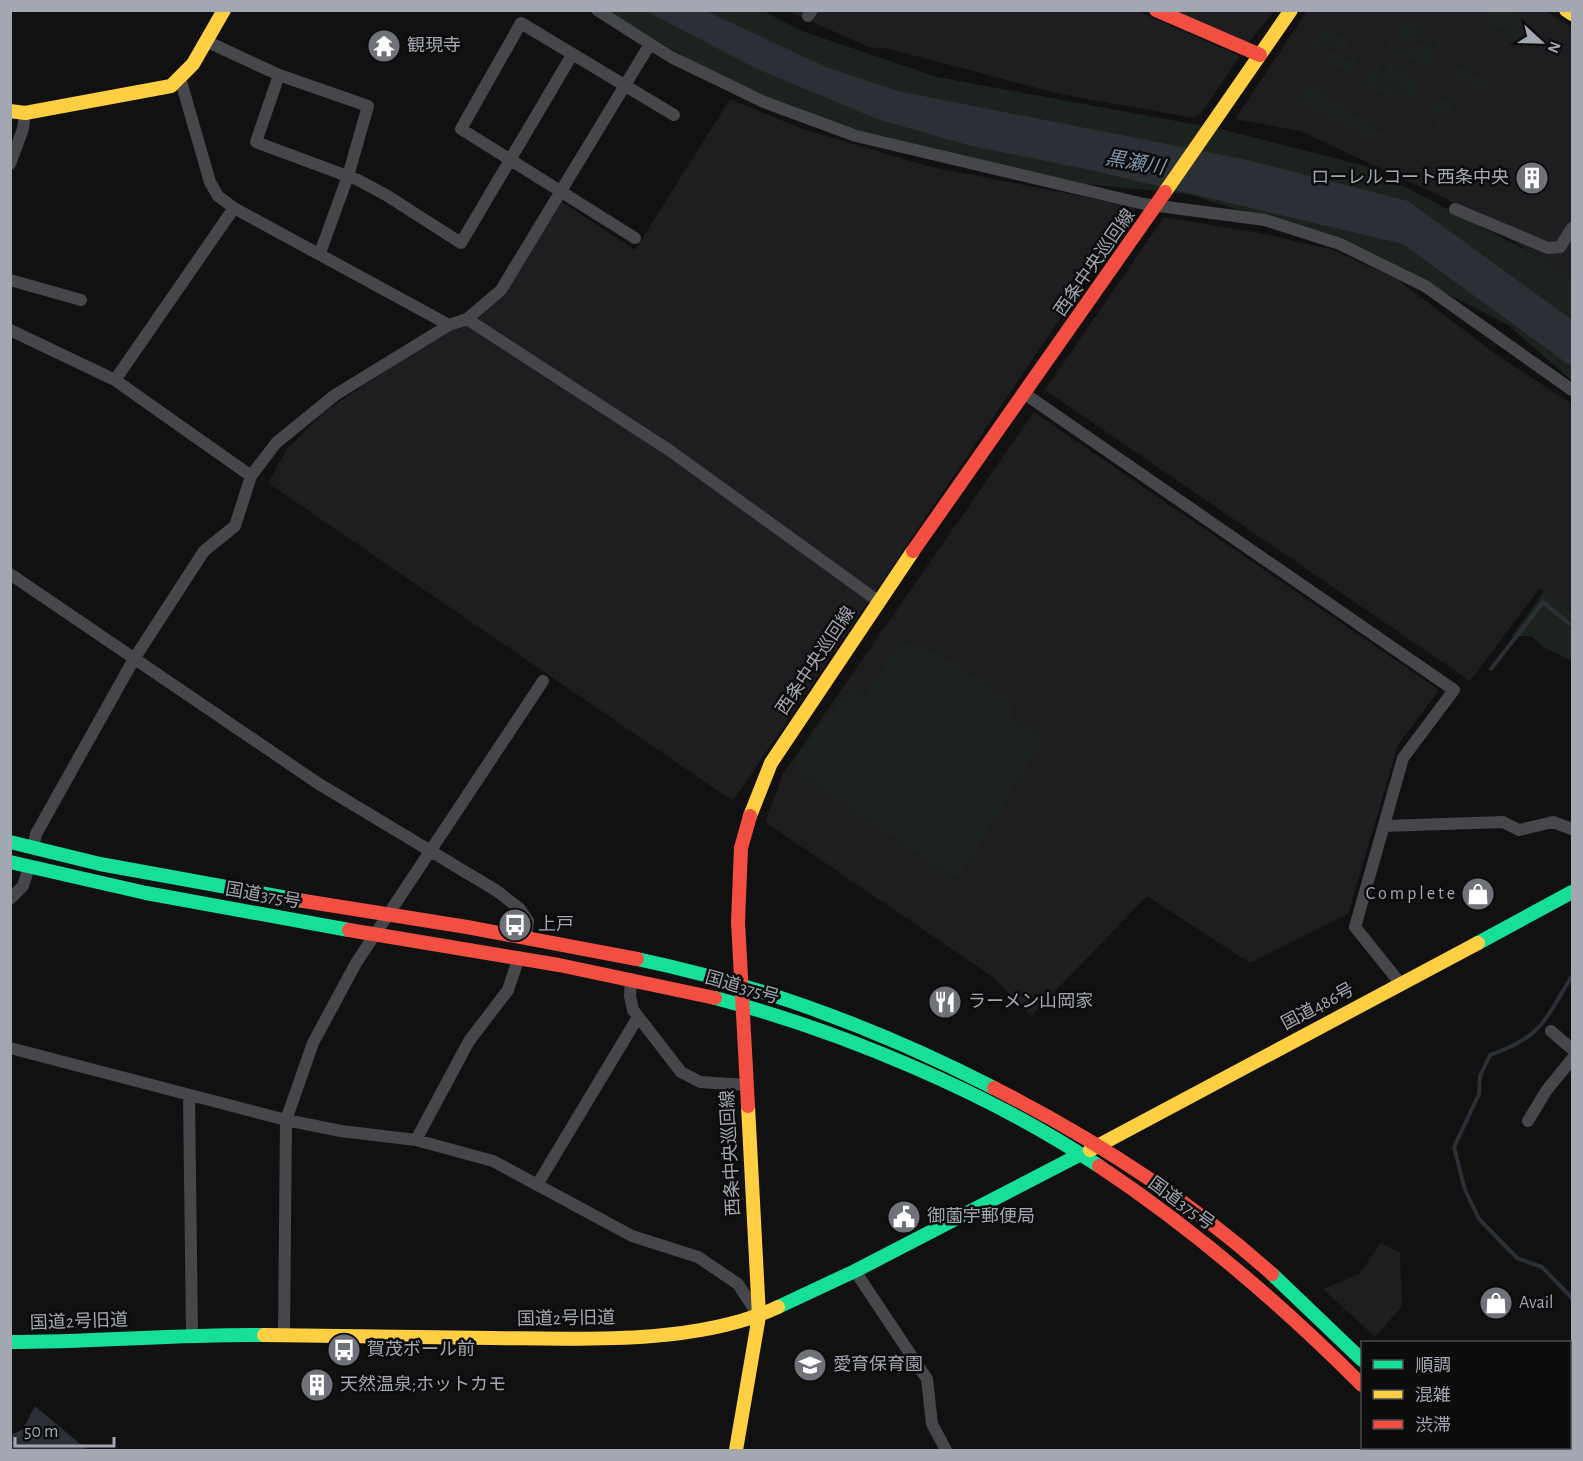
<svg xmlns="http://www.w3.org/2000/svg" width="1583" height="1461" font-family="'Alegreya Sans','Noto Sans JP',sans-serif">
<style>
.built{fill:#1e1e20}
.green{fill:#1c221d}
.water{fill:#2a3036}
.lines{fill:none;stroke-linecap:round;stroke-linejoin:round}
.stream{stroke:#2a3036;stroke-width:4}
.street{stroke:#46474a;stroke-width:12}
.fast{stroke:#16e098;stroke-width:14}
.slow{stroke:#ffcf43;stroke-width:14}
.jam{stroke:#f24e42;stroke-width:14}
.labels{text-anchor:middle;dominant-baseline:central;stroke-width:5;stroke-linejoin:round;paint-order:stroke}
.poi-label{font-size:18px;fill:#a3a7b2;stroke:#0c0c0d;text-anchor:start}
.street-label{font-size:18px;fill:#a3a7b2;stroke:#0c0c0d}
.water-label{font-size:20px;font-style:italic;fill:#7d94ab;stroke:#0c0c0d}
</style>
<rect width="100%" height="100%" fill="#111112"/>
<path class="built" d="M 788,11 L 1137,11 L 1240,56 L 1202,112 L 1194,118 L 1060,94 L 889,49 L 869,47 Z
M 1173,11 L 1274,11 L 1248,43 Z
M 1307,11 L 1546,11 L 1572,28 L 1572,279 L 1447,199 L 1300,131 L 1235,119 Z
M 730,99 L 800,128 L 927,166 L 1136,207 L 733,801 L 268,483 L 287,449 L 323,413 L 502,292 L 559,200 L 635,250 Z
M 1164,217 L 1260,233 L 1333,250 L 1398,280 L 1497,355 L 1572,404 L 1572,611 L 1539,589 L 1470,681 L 1045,390 Z
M 1034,412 L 1439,690 L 1398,745 L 1348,914 L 1250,963 L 1147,896 L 1031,1016 L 993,977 L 765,822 L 783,774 Z
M 1381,1243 L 1400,1253 L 1402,1306 L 1375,1337 L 1323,1289 L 1359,1274 Z"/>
<path class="green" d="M 607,11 L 764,11 L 799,30 L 937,77 L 1225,130 L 1365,166 L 1552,264 L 1572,279 L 1572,381 L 1508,325 L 1359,248 L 1188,194 L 1033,179 L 891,144 L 753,97 Z
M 1489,11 C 1508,10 1518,10 1526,29 L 1522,44 L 1507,35 L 1511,26 L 1506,23 L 1500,31 L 1484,20 Z
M 1402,20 L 1406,20 L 1443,42 L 1443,46 L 1437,49 C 1434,39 1429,35 1419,34 L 1407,44 L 1401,42 L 1398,31 Z
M 1326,27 L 1349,40 L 1346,49 L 1325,39 L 1318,52 L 1312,51 L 1311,48 Z
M 1390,36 C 1395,45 1397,50 1408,52 L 1420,43 L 1429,46 L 1432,55 L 1428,68 L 1385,46 Z
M 1359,46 L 1361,49 L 1350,72 L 1346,72 L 1323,59 L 1327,49 L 1348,61 Z
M 1378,59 L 1380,61 L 1377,79 L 1381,84 L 1397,91 L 1398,103 L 1364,84 Z
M 1387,61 L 1420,82 L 1409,103 L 1406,101 L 1405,87 L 1384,77 Z
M 1457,65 L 1489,83 L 1493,86 L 1493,92 L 1479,90 L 1460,76 L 1456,80 L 1449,77 L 1452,67 Z
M 1306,83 L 1387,136 L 1379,143 L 1303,104 L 1300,100 Z
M 1441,97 L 1449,101 L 1452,109 L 1449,114 L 1438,111 L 1437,116 L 1443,121 L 1422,155 L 1419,153 L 1419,148 L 1430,139 L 1436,124 L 1431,113 L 1436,101 Z
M 1545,590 L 1572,612 L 1572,661 L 1545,648 L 1531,636 L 1512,636 Z
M 900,642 L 938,653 L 1015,705 L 1010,716 L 1043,740 L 962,874 L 951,877 L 798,772 L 797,754 L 852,688 L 866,696 Z"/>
<path class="water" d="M 646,11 L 706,11 L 826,67 L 898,91 L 1248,160 L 1408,201 L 1572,320 L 1572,367 L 1403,244 L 1090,170 L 971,146 L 877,119 L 755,68 Z
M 35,1406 L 87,1450 L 11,1450 L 11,1435 L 23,1429 Z"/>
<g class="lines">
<path class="stream" d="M 1491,669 L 1543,602 L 1572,626
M 1572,976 C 1544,1021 1543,1036 1490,1055 L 1480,1076 L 1479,1094 L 1454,1147 L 1465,1190 L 1479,1219 L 1517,1258 L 1542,1267 L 1572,1298
M 1570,1371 L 1572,1368"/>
<path class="street" d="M 597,10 L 671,57 L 764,102 L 856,136 L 1144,204 L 1265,220 L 1340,244 L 1425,286 L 1572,390
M 808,16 L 812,10
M 208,42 L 279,75 L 368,106 L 348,176 L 320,253
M 279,75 L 256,142 L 358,180 L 386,195 L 461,243 L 572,55
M 180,78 L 210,182 L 218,196 L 234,208 L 449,325
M 10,164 L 23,129 L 25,113
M 1455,209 L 1548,248 L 1560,247 L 1572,228
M 635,238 L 461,129 L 521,23 L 674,115
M 10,280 L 81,300
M 467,319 L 669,450 L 878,601
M 10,330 L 115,380 L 251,476
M 115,380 L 234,208
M 1025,394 L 1454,690 L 1403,758 L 1355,927 L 1400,983
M 10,574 L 319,784 L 497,891 L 520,909 L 528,921 L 526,938
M 1384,826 L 1503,822 L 1519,830 L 1553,822 L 1572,829
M 33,848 L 36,834 L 134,659 L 204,551 L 235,526 L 251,476 L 276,443 L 335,395 L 449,325 L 467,319 L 501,290 L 650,44
M 10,899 L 23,886 L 29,867
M 631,979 L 630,996 L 633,1010 L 681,1072 L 700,1082 L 746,1085
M 1551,1031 L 1572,1049
M 10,1048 L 286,1120 L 341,1131 L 416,1140 L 493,1161 L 632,1236 L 698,1257 L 738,1284 L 758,1315
M 189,1096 L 192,1334
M 1528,1121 L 1546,1091 L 1572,1059
M 416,1140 L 469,1041 L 508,990 L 519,957
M 537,1185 L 638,1017
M 855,1271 L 927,1379 L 932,1424 L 946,1450
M 284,1336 L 286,1120 L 313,1043 L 356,963 L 543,681
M 1570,1355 L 1572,1352
M 1391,1450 L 1391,1448"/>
<path class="fast" d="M 10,842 L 100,864 L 304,901
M 10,862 L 146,893 L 349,930
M 1478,943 L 1572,892
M 637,959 C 762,985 881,1030 994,1088
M 715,998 C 842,1031 991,1094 1099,1166
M 1272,1274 L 1362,1360
M 778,1307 L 855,1271 L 1081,1154
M 10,1342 C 95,1342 179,1334 264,1335"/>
<path class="slow" d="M 1566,10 L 1572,14
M 10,111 L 25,113 L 171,86 L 193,64 L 224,10
M 1165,192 L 1291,10
M 750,816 L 771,763 L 913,551
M 1090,1150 L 1478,943
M 264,1335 C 340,1336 417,1337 493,1338 C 580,1339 698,1345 778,1307
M 1483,1448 L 1485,1450
M 736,1450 L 759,1316 L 748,1106"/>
<path class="jam" d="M 1156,10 L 1260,55
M 913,551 L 1165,192
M 304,901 L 467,927 L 637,959
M 349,930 L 559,965 L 715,998
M 994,1088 C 1094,1139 1188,1199 1272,1274
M 748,1106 L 738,922 L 741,848 L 750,816
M 1099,1166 C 1195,1230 1281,1304 1362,1385
M 1420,1448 L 1422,1450
M 1441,1448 L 1443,1450"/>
</g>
<defs>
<g id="temple-disc" transform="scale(1.725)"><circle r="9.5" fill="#70727a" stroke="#0c0c0d"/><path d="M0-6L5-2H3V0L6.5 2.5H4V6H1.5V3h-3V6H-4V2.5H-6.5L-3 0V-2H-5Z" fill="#fff"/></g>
<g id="building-disc" transform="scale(1.725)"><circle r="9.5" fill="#70727a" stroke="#0c0c0d"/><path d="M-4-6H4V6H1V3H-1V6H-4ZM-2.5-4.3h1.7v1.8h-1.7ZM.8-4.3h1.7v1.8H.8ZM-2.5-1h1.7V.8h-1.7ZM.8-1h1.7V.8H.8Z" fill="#fff"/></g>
<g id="shop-disc" transform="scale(1.725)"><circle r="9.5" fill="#70727a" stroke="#0c0c0d"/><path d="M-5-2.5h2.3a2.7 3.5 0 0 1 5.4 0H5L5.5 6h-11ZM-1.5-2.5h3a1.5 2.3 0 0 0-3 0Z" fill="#fff"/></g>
<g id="bus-disc" transform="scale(1.725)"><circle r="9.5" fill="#70727a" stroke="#0c0c0d"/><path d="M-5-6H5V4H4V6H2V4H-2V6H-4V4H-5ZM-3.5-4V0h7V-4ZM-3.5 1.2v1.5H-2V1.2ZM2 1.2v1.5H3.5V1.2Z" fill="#fff"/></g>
<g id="restaurant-disc" transform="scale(1.725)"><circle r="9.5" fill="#70727a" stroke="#0c0c0d"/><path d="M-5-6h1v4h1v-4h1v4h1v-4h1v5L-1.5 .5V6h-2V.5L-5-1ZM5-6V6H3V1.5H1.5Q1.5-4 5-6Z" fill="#fff"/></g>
<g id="civic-disc" transform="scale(1.725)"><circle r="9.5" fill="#70727a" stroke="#0c0c0d"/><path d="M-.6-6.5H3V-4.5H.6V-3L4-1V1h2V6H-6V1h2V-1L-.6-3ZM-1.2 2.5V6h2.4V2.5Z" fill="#fff"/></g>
<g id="school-disc" transform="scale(1.725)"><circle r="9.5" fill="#70727a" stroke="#0c0c0d"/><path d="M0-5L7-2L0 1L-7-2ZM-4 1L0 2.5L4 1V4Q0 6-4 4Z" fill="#fff"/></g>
</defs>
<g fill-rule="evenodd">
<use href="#temple-disc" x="384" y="46"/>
<use href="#building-disc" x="1532" y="178"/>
<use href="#shop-disc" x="1478" y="894"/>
<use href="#bus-disc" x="515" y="925"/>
<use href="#restaurant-disc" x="945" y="1002"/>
<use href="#civic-disc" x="904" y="1217"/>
<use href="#shop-disc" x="1496" y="1303"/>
<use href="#bus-disc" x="344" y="1350"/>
<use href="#school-disc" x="810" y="1365"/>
<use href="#building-disc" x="317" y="1385"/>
</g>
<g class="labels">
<g class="poi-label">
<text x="407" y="46">観現寺</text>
<text x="1509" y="178" text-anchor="end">ローレルコート西条中央</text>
<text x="1455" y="894" text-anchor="end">C o m p l e t e</text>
<text x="538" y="925">上戸</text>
<text x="968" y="1002">ラーメン山岡家</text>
<text x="927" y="1217">御薗宇郵便局</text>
<text x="1519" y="1303">Avail</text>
<text x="367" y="1350">賀茂ボール前</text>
<text x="833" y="1365">愛育保育園</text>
<text x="340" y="1385">天然温泉;ホットカモ</text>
</g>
<g class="street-label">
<text transform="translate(1095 263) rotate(-55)">西条中央巡回線</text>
<text transform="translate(816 661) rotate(-56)">西条中央巡回線</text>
<text transform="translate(263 896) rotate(10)">国道375号</text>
<text transform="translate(742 988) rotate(16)">国道375号</text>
<text transform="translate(1318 1007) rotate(-28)">国道486号</text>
<text transform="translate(731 1153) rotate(-93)">西条中央巡回線</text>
<text transform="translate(1181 1204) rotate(36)">国道375号</text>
<text transform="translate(566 1319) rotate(-1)">国道2号旧道</text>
<text transform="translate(79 1322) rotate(-2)">国道2号旧道</text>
</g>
<g class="water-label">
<text transform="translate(1135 163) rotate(10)">黒瀬川</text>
</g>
</g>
<rect width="1583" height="1461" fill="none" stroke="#a3a7b2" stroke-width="24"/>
<rect x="1361" y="1341" width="210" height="108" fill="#0c0c0d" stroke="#484a4f" stroke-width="1.5"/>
<rect x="1373" y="1360" width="30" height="9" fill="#16e098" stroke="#484a4f" stroke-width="1.5"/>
<text x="1415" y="1371" font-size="18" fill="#a3a7b2">順調</text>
<rect x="1373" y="1390" width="30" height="9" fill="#ffcf43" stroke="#484a4f" stroke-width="1.5"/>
<text x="1415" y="1401" font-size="18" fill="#a3a7b2">混雑</text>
<rect x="1373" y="1420" width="30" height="9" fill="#f24e42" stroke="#484a4f" stroke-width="1.5"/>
<text x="1415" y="1431" font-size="18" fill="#a3a7b2">渋滞</text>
<g transform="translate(1541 42) rotate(112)" stroke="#0c0c0d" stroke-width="4.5" paint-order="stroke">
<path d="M0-4.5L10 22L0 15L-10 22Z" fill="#a3a7b2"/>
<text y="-9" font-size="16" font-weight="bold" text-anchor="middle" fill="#a3a7b2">N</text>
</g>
<path d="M15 1437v9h99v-9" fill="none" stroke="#a3a7b2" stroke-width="3"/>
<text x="24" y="1437" font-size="18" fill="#a3a7b2" stroke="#0c0c0d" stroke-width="4.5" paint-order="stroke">50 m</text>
</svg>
